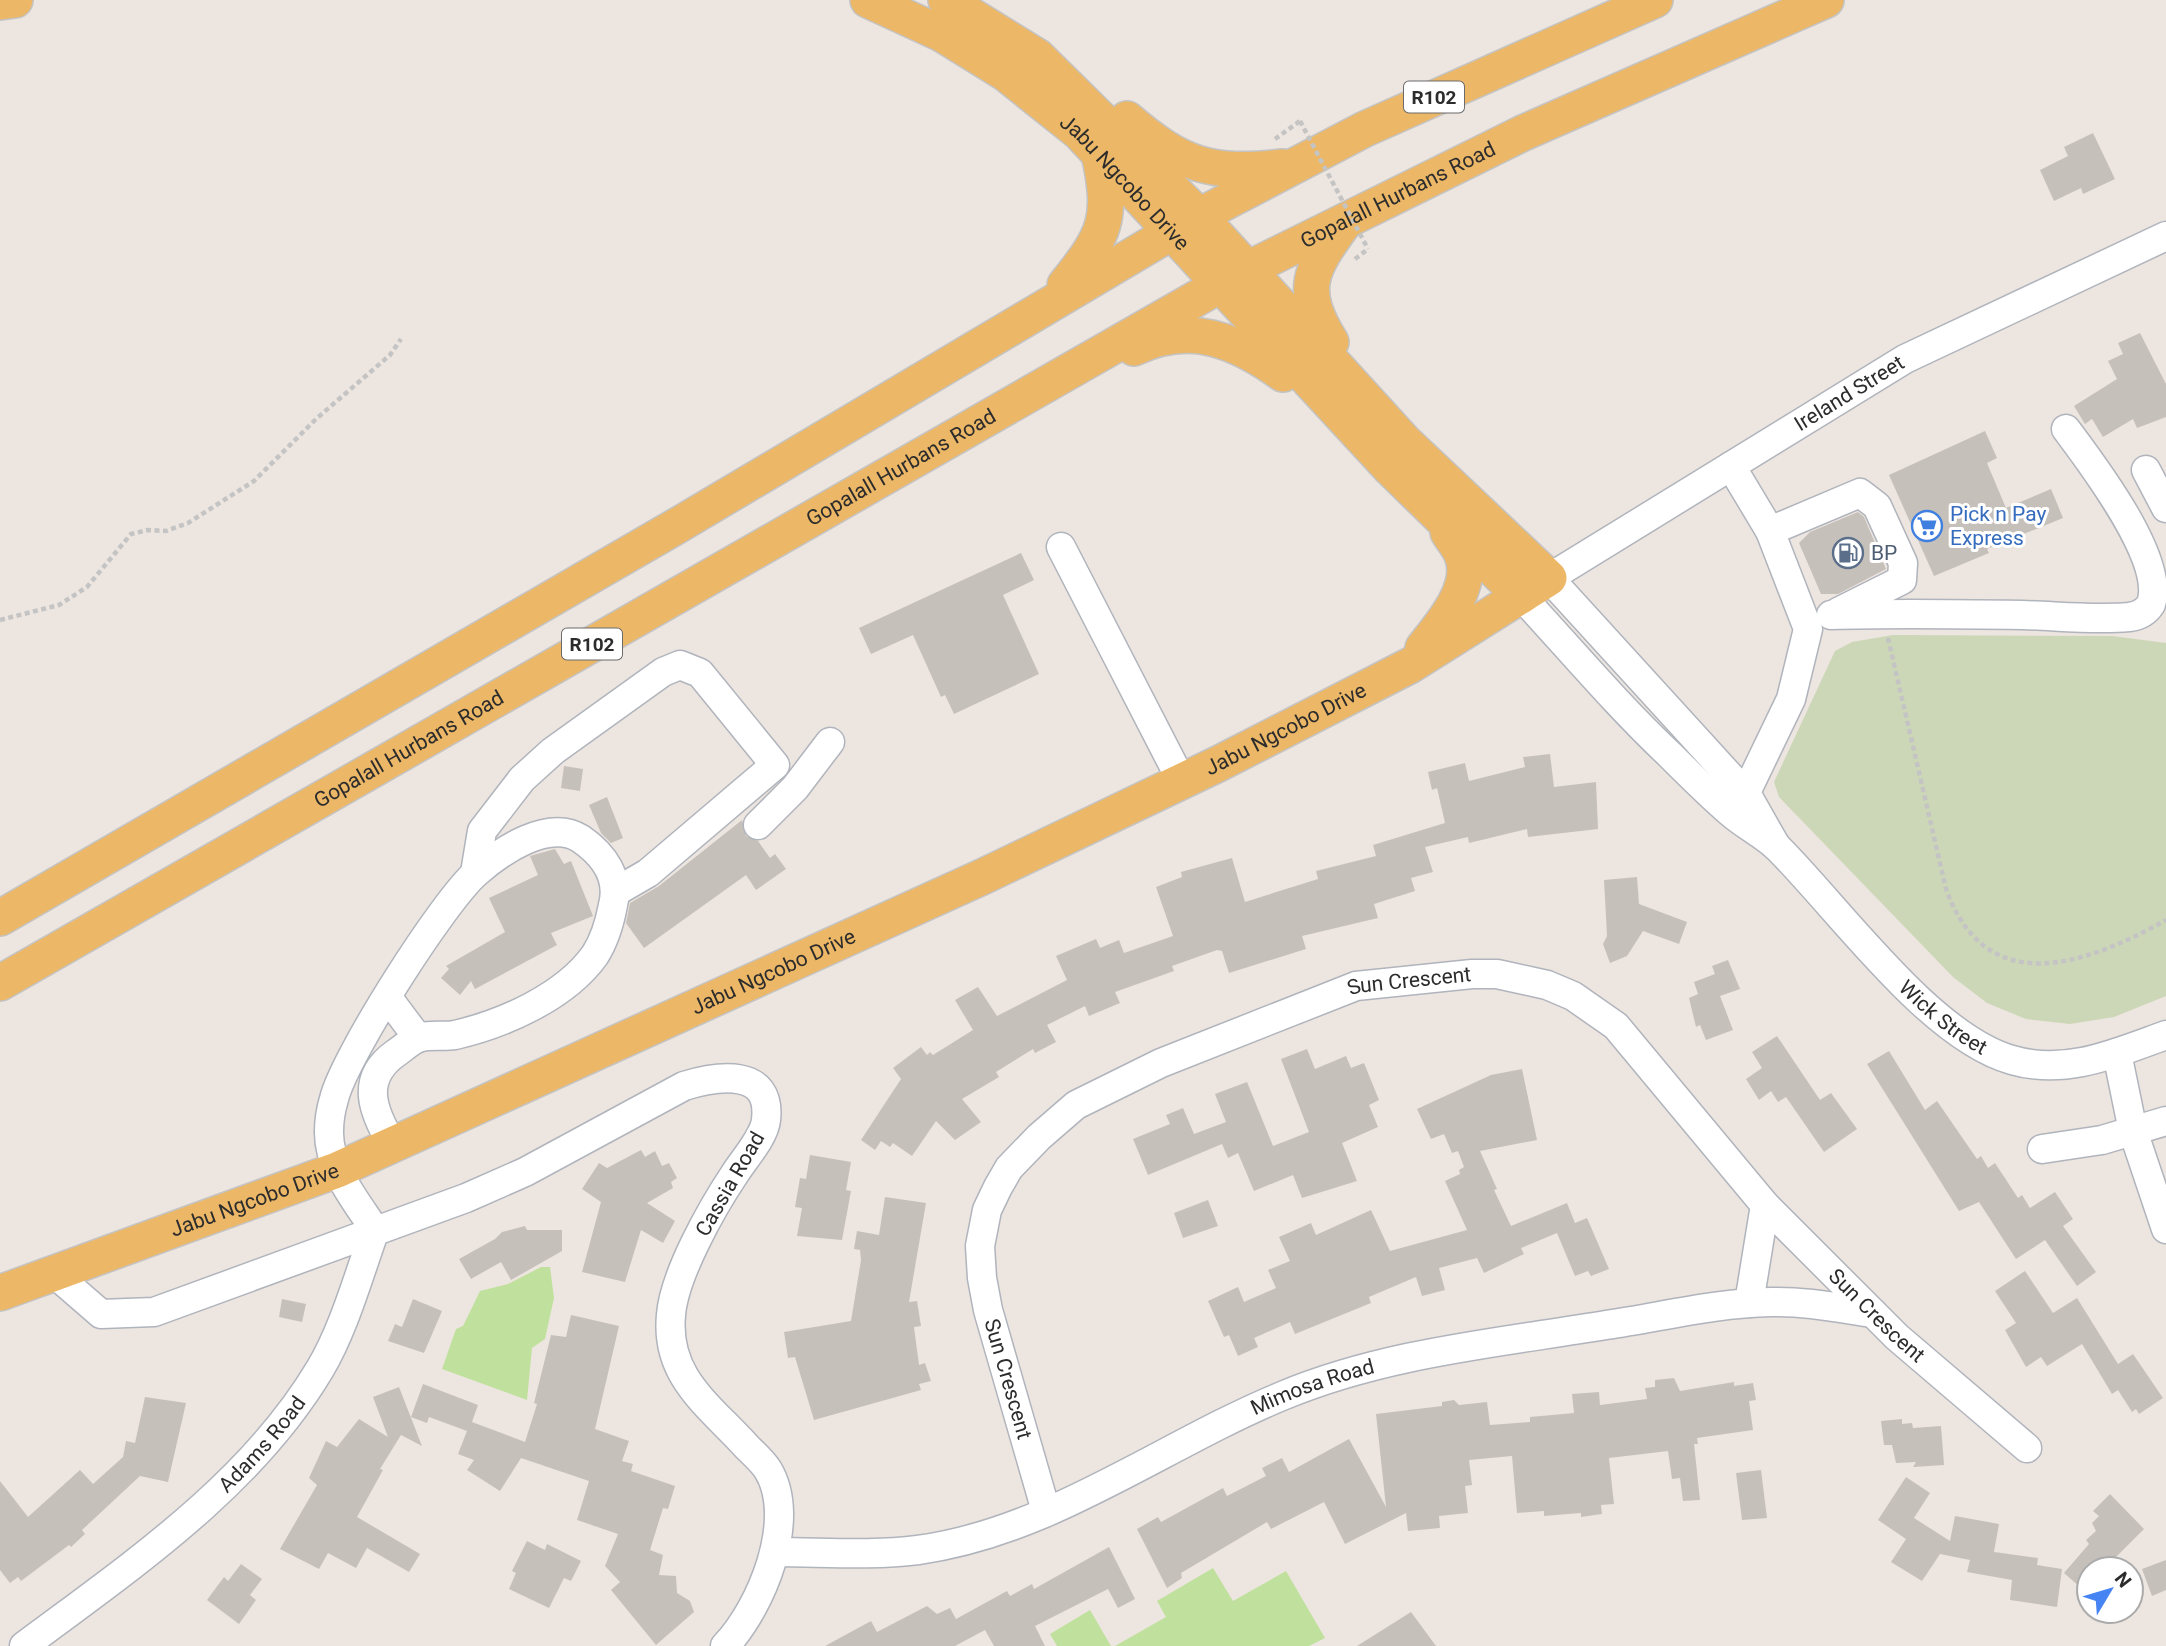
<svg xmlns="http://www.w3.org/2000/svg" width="2166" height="1646" font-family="Roboto,sans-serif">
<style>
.green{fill:#c0e19e}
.cemetery{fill:#ccd7b7}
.building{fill:#c6c0bb}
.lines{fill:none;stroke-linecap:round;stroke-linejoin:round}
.minor-casing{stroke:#b0b4bc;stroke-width:31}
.major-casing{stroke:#c4c4c4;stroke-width:38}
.path{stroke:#c4c4c4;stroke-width:4.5;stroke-dasharray:5 3.5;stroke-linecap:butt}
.minor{stroke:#fff;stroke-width:28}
.major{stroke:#ecb766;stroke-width:35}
.path-bridge{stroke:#c4c4c4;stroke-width:4.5;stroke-dasharray:5 3.5;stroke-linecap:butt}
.labels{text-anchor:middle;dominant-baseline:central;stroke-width:6;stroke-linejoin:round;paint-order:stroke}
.shield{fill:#fff;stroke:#6b6b6b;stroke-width:2}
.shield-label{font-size:19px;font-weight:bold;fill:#2c2c2c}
.street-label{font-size:21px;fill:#2c2c2c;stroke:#fff}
.shop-label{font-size:21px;fill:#366cbe;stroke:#fff;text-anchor:start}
.service-label{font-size:21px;fill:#4e5e75;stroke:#fff;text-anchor:start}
</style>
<rect width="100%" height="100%" fill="#ede5df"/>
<path class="green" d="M 541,1267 L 550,1267 L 554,1298 L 545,1339 L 532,1348 L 527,1400 L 442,1369 L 456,1329 L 463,1326 L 480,1291 L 508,1284 Z
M 1213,1568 L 1233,1601 L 1286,1571 L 1325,1638 L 1309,1646 L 1115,1646 L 1166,1617 L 1157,1601 Z
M 1090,1610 L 1111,1646 L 1057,1646 L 1050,1634 Z"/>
<path class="cemetery" d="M 1893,635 L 2112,636 L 2166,643 L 2166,996 L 2114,1017 L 2070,1024 L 2026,1019 L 1987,1003 L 1953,977 L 1779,797 L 1774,782 L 1835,651 L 1852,642 Z"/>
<path class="building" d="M 2093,133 L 2115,179 L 2083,194 L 2081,188 L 2054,201 L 2040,170 L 2068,156 L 2064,147 Z
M 2140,333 L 2166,384 L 2166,417 L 2137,428 L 2133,419 L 2103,437 L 2092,419 L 2085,424 L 2074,406 L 2117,379 L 2108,361 L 2123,354 L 2118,343 Z
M 1985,431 L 1997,458 L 1987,463 L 2006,508 L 2051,489 L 2063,518 L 1987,549 L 1989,553 L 1934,576 L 1889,475 Z
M 1858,512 L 1864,517 L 1886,569 L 1838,594 L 1821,594 L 1799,543 L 1810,532 Z
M 1021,553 L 1034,580 L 1003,595 L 1039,674 L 954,714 L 945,695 L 941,697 L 913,635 L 871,654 L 859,628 Z
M 1550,754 L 1554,787 L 1596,782 L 1598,829 L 1528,837 L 1527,829 L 1469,843 L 1468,837 L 1425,847 L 1433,872 L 1411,878 L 1415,891 L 1374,904 L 1378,918 L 1302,936 L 1306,949 L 1229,973 L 1222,951 L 1217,950 L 1172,966 L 1174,971 L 1115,992 L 1120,1003 L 1089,1016 L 1085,1006 L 1047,1025 L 1056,1042 L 1035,1053 L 1033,1049 L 996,1072 L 999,1077 L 962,1099 L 981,1122 L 955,1140 L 936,1121 L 912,1156 L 893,1143 L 890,1147 L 881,1141 L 875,1150 L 861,1140 L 901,1079 L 893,1068 L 921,1047 L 927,1055 L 930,1052 L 933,1055 L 973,1030 L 955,1000 L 978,987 L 997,1016 L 1067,980 L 1056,956 L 1096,939 L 1100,948 L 1119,940 L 1124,953 L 1173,936 L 1156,887 L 1182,877 L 1181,872 L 1232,858 L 1245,902 L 1318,879 L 1316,871 L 1376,856 L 1373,845 L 1445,823 L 1437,788 L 1432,790 L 1428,772 L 1465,763 L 1469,781 L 1525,767 L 1523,757 Z
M 564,766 L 583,769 L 580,791 L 561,788 Z
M 607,797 L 623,838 L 611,843 L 601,833 L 589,805 Z
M 742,820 L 746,836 L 758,841 L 770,858 L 775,854 L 786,869 L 756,890 L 746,875 L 644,948 L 626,923 L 630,903 L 659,886 Z
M 555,849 L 564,864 L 571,861 L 593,916 L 551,933 L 557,945 L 475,989 L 471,981 L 460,995 L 441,978 L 449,969 L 446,966 L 505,932 L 489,898 L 538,875 L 530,856 Z
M 1637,877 L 1639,904 L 1687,922 L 1679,944 L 1643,931 L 1627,956 L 1610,963 L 1603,944 L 1607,936 L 1604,880 Z
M 1728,960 L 1740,989 L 1720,996 L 1733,1030 L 1706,1040 L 1700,1025 L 1696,1027 L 1689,998 L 1698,994 L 1694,982 L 1715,974 L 1712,966 Z
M 1777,1036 L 1820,1100 L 1831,1093 L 1857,1129 L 1824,1152 L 1786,1097 L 1778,1102 L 1771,1091 L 1759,1100 L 1746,1079 L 1762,1068 L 1752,1052 Z
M 1307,1049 L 1315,1069 L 1346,1056 L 1351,1068 L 1364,1063 L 1379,1100 L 1369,1105 L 1378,1127 L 1342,1143 L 1357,1181 L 1302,1198 L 1293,1175 L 1254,1191 L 1238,1153 L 1228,1158 L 1222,1144 L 1148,1175 L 1133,1139 L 1170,1124 L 1166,1115 L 1183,1108 L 1194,1134 L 1226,1122 L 1215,1094 L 1247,1082 L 1273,1146 L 1309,1132 L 1281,1059 Z
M 1889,1051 L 1925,1110 L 1937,1101 L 1977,1159 L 1981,1156 L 1988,1168 L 1995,1163 L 2018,1198 L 2022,1195 L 2030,1208 L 2055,1192 L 2073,1219 L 2063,1226 L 2096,1272 L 2077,1286 L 2045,1240 L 2016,1259 L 1979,1202 L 1959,1211 L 1867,1064 Z
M 1522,1069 L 1537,1140 L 1480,1151 L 1497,1189 L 1494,1190 L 1511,1226 L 1567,1203 L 1575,1223 L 1587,1218 L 1609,1269 L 1591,1276 L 1588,1271 L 1575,1276 L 1557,1233 L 1521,1248 L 1524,1254 L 1484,1273 L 1477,1258 L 1439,1268 L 1445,1290 L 1422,1296 L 1416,1277 L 1369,1297 L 1371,1303 L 1295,1334 L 1290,1322 L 1254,1338 L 1258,1347 L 1238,1356 L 1229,1335 L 1224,1337 L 1208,1301 L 1238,1287 L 1244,1302 L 1276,1288 L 1268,1270 L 1290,1261 L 1279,1237 L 1311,1223 L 1316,1235 L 1371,1210 L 1390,1251 L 1467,1230 L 1445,1181 L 1460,1174 L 1459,1170 L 1464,1167 L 1458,1151 L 1452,1153 L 1444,1134 L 1431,1139 L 1417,1109 L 1491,1075 Z
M 641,1150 L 645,1157 L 655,1151 L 662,1166 L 669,1163 L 677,1178 L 671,1182 L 673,1188 L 647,1203 L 675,1221 L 663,1243 L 641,1230 L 625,1282 L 582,1272 L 601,1202 L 582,1189 L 599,1163 L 607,1168 Z
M 810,1155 L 851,1162 L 846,1190 L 851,1191 L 842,1240 L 797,1236 L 802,1208 L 795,1207 L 800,1178 L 806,1179 Z
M 885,1197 L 926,1203 L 909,1302 L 917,1301 L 921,1326 L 914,1327 L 919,1365 L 925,1363 L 931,1381 L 919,1384 L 921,1390 L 814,1420 L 795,1357 L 788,1358 L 784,1332 L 851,1321 L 861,1260 L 860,1250 L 854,1249 L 857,1231 L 879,1235 Z
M 1208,1200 L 1218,1226 L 1183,1238 L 1174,1213 Z
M 525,1226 L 527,1230 L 562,1230 L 562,1251 L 511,1280 L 501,1262 L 471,1279 L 459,1259 L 495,1239 L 502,1232 Z
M 2025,1271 L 2053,1313 L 2077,1298 L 2118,1364 L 2133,1354 L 2163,1398 L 2139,1414 L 2136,1409 L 2132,1412 L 2118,1390 L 2112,1394 L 2082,1344 L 2047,1366 L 2041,1357 L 2026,1367 L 2005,1330 L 2016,1323 L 1995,1291 Z
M 282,1299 L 306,1304 L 302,1322 L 279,1317 Z
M 413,1299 L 442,1311 L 424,1353 L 388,1341 L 395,1324 L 402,1327 Z
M 571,1315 L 619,1326 L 595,1429 L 629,1441 L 622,1461 L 633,1464 L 631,1471 L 675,1486 L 668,1509 L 663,1508 L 650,1550 L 663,1555 L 659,1575 L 676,1576 L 677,1593 L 690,1601 L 694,1612 L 656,1645 L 611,1590 L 620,1582 L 605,1566 L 618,1534 L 577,1520 L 589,1481 L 521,1458 L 500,1491 L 467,1470 L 474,1460 L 458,1454 L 467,1431 L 429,1417 L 427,1423 L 411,1417 L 423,1384 L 478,1405 L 472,1422 L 525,1442 L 537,1404 L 534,1403 L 551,1335 L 566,1337 Z
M 1674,1378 L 1680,1391 L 1734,1382 L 1734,1386 L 1753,1383 L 1756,1400 L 1749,1401 L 1753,1430 L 1697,1438 L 1698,1444 L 1694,1444 L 1700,1500 L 1683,1501 L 1680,1478 L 1672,1479 L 1668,1451 L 1609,1458 L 1614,1504 L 1601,1505 L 1602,1514 L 1581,1517 L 1581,1513 L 1544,1516 L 1544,1511 L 1517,1513 L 1512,1456 L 1469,1460 L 1472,1485 L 1465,1486 L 1468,1513 L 1439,1516 L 1440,1528 L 1408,1531 L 1406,1513 L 1345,1544 L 1324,1502 L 1271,1529 L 1267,1522 L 1181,1573 L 1182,1578 L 1167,1588 L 1137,1529 L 1158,1517 L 1161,1522 L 1223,1488 L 1227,1496 L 1266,1476 L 1262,1468 L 1282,1458 L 1289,1472 L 1349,1439 L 1386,1507 L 1376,1414 L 1442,1406 L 1442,1402 L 1454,1400 L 1459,1405 L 1487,1402 L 1490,1425 L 1530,1422 L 1530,1417 L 1574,1413 L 1572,1394 L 1599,1392 L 1600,1405 L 1647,1399 L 1645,1388 L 1655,1387 L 1655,1380 Z
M 399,1387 L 422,1446 L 401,1435 L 380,1469 L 383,1470 L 357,1517 L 420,1554 L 409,1572 L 367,1548 L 356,1568 L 328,1553 L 319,1569 L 280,1549 L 317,1485 L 309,1478 L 326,1441 L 337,1447 L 359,1419 L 388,1437 L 373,1397 Z
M 145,1397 L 186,1403 L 168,1482 L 140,1476 L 82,1530 L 85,1534 L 71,1547 L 69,1545 L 21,1581 L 18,1577 L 10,1583 L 0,1570 L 0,1481 L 28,1517 L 80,1470 L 93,1484 L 123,1457 L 126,1441 L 135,1443 Z
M 1902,1419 L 1902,1424 L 1912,1423 L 1913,1428 L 1941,1426 L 1944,1465 L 1913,1467 L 1916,1462 L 1896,1463 L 1892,1445 L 1884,1445 L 1881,1421 Z
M 1761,1470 L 1767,1518 L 1742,1520 L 1736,1473 Z
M 1906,1477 L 1930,1493 L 1914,1518 L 1950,1541 L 1955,1516 L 1999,1524 L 1994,1552 L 2038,1558 L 2037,1565 L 2062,1569 L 2057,1607 L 2010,1600 L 2012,1580 L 1967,1572 L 1970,1560 L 1940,1554 L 1922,1581 L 1891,1562 L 1906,1539 L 1878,1520 Z
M 2110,1494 L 2144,1529 L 2104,1569 L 2089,1569 L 2089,1595 L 2064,1573 L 2089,1544 L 2086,1540 L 2096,1531 L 2092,1523 L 2099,1516 L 2093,1511 Z
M 527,1541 L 545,1550 L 547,1544 L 581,1561 L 571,1581 L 564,1578 L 549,1608 L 509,1589 L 516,1573 L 512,1571 Z
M 1109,1547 L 1135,1599 L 1118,1608 L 1108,1589 L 1035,1626 L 1045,1646 L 994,1646 L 985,1630 L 955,1646 L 825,1646 L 871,1621 L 877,1632 L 927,1606 L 937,1614 L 950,1608 L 956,1619 L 1007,1591 L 1010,1596 L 1032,1584 L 1034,1589 Z
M 2166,1560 L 2166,1590 L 2152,1596 L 2142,1569 Z
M 241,1564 L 262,1579 L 250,1595 L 256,1600 L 239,1624 L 207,1600 L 224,1577 L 228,1581 Z
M 1411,1612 L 1436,1646 L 1357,1646 Z"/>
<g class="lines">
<g class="minor-casing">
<g id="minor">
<path d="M 1731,466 L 1770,531 L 1808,629 L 1791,699 L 1739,807"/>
<path d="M 2146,470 L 2166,508"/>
<path d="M 1770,531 L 1860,493 L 1877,506 L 1903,563 L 1902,580 L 1838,612"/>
<path d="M 1061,547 L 1182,782"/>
<path id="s1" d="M 1521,596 C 1570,649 1617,705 1670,755 C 1690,775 1710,795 1731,813 C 1746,826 1765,835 1778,848 C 1840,910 1930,1037 2012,1060 C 2066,1076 2116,1053 2166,1035"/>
<path d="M 1831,615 C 1895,613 1959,614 2023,615 C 2058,616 2094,620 2129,617 C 2138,616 2146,612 2151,604 C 2166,560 2092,464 2066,429"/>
<path d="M 758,825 L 795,788 L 830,742"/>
<path id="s2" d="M 1776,846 L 1747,795 L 1549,578 L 1905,359 L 2166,236"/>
<path d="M 475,873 L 482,831 L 522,779 L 553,751 L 663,672 L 680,665 L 700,673 L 775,765 L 648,873 L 617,891"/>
<path d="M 388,998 L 418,1038"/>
<path d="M 2117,1053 L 2133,1131 L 2166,1229"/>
<path d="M 2042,1149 L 2102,1140 L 2166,1121"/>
<path d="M 375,1230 C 356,1201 328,1168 329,1131 C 329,1121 331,1109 334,1099 C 344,1057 444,900 477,872 C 501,851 549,818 581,839 C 604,855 620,878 613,905 C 610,921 604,941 595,955 C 565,997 503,1024 455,1035 C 443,1037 429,1034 418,1038 C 411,1041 403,1048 396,1053 C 359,1079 373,1112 392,1144"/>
<path d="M 56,1275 L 101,1314 L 154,1312 L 466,1198 L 525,1172 L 684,1086 C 717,1076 772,1067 766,1120 C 764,1138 743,1160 734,1175 C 712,1208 674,1275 671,1315 C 665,1377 709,1405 747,1447 C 754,1454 763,1462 768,1470 C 798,1520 761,1608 725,1646"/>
<path d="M 1749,1303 L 1765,1205"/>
<path id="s3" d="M 1046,1511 L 988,1310 L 982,1278 L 980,1246 L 987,1210 L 998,1187 L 1009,1168 L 1039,1137 L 1076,1105 L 1161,1063 L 1356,986 L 1472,974 L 1497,974 L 1547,985 L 1573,996 L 1616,1026 L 1765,1205 L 1897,1337 L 2027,1448"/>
<path id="s4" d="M 775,1552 C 823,1552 871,1556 918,1550 C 1050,1532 1161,1446 1282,1396 C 1385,1353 1497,1343 1606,1325 C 1661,1317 1715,1303 1771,1302 C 1805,1301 1839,1308 1873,1313"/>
<path id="s5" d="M 24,1646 C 131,1566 250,1486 320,1369 C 344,1329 359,1274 375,1230"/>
</g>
</g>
<g class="major-casing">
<g id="major">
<path id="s6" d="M 868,0 L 942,34 L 1005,73 L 1080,133 L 1391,469 L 1521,596"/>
<path d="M 0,2 L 15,0"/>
<path d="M 1127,119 C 1182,166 1211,175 1283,167"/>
<path d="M 1065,285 C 1106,234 1113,219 1099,153"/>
<path d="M 1331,342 C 1298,289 1310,270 1344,223"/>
<path d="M 1134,348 C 1190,321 1236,340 1283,374"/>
<path d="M 1423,648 C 1441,625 1475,587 1462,555 C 1459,547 1452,539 1448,532"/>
<path d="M 0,918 L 675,527 L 1199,216 L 1365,129 L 1655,0"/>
<path id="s7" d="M 0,983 L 1248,269 L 1523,133 L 1826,0"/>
<path id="s8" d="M 0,1293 L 337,1170 L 982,877 L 1218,764 L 1411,665 L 1549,578 L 1405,442 L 1199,216 L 1038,57 L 946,0"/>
</g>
</g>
<path class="path" d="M 1275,139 L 1300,121
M 1355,259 L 1368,249
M 0,620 L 59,605 L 87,587 L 131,534 L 148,530 L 166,531 L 188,523 L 254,481 L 316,419 L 390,355 L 401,339
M 1888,638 L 1946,889 C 1987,1002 2087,964 2166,920"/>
<use href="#minor" class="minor"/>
<use href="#major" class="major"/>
<path class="path-bridge" d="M 1300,121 L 1368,249"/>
</g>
<defs>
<g id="supermarket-ring" transform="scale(1.575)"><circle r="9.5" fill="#fff" stroke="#3f7fe0" stroke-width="1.5"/><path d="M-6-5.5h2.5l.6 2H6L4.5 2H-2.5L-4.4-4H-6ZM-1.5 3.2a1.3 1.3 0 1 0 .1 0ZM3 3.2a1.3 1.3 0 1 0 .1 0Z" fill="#3f7fe0"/></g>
<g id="fuel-ring" transform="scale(1.575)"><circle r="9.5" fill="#fff" stroke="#5c6f8a" stroke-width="1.5"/><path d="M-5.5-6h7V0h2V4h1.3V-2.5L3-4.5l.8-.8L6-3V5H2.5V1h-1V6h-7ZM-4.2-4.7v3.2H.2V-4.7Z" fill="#5c6f8a"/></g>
</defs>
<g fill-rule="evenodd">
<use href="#supermarket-ring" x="1927" y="526"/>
<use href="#fuel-ring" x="1848" y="553"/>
</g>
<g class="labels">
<g class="shield">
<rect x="1404" y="81.5" width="60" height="31" rx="5"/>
<rect x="562" y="628.5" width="60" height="31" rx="5"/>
</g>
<g class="shield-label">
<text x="1434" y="97">R102</text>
<text x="592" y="644">R102</text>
</g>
<g class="street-label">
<text stroke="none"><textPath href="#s6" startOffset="318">Jabu Ngcobo Drive</textPath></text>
<text stroke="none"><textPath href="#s7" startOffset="1605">Gopalall Hurbans Road</textPath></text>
<text stroke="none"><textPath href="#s2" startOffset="705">Ireland Street</textPath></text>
<text stroke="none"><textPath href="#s7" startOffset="1038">Gopalall Hurbans Road</textPath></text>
<text stroke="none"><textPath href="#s8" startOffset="1405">Jabu Ngcobo Drive</textPath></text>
<text stroke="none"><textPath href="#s7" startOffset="471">Gopalall Hurbans Road</textPath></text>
<text stroke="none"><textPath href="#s8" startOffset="838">Jabu Ngcobo Drive</textPath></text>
<text stroke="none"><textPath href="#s3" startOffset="808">Sun Crescent</textPath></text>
<text stroke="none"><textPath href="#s1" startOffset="598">Wick Street</textPath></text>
<text transform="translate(730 1184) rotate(-60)">Cassia Road</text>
<text stroke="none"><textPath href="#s8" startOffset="271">Jabu Ngcobo Drive</textPath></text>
<text stroke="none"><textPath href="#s3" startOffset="1418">Sun Crescent</textPath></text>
<text transform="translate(1008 1379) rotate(74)">Sun Crescent</text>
<text stroke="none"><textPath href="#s4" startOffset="572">Mimosa Road</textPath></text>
<text stroke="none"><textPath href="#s5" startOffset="313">Adams Road</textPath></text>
</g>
<g class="shop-label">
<text x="1950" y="514">Pick n Pay<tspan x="1950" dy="24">Express</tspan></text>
</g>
<g class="service-label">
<text x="1871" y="553">BP</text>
</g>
</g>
<g transform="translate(2110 1590) rotate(52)"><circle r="33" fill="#ffffff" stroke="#ababab" stroke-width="2"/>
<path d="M0-5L12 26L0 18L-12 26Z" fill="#4683f3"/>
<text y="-10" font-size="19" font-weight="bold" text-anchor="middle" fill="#2c2c2c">N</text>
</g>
</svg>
